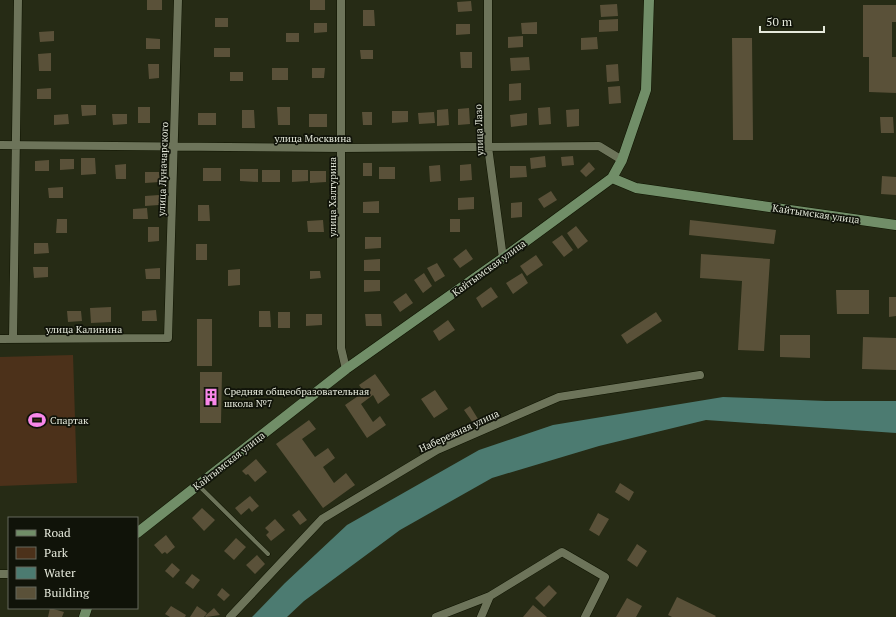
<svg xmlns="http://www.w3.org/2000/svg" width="896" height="617" font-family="'PT Serif',serif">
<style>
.green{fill:#4c311a}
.water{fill:#4c7b71}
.building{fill:#5a5139}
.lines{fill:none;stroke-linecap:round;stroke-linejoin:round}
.lane-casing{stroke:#0f1401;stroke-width:5}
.street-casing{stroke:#0f1401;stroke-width:9}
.secondary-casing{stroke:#0f1401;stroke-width:11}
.lane{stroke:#6d745a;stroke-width:4}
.street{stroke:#6d745a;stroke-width:8}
.secondary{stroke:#718e68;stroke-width:10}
.labels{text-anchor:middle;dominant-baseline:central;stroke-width:3.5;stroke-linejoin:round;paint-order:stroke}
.street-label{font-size:10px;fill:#e5e9db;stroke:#101309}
.poi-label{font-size:10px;fill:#e5e9db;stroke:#101309;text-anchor:start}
</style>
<rect width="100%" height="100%" fill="#262b15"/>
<path class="green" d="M 73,355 L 77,483 L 0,486 L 0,357 Z"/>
<path class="water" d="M 723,397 L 826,401 L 896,401 L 896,433 L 706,420 L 599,446 L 492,478 L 400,530 L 304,601 L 287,617 L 252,617 L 285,583 L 347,525 L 479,450 L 553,425 Z"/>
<path class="building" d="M 147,0 L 162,0 L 162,10 L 147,10 Z
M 310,0 L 325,0 L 325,10 L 310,10 Z
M 471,1 L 472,11 L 458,12 L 457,2 Z
M 617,4 L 618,16 L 601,17 L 600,5 Z
M 863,5 L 896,5 L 896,22 L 892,22 L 892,57 L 896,57 L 896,93 L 869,92 L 869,57 L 863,57 Z
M 363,10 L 374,10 L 375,26 L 363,26 Z
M 215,18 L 228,18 L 228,27 L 215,27 Z
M 618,19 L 618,31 L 599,32 L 599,20 Z
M 537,22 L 537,34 L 522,34 L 521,23 Z
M 314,23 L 327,23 L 327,32 L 314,33 Z
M 456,24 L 470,24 L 470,34 L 456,35 Z
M 54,31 L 54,41 L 40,42 L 39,32 Z
M 286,33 L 299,33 L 299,42 L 286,42 Z
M 523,36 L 523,47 L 508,48 L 508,37 Z
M 597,37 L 598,49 L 581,50 L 581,38 Z
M 146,38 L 160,39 L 160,49 L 146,49 Z
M 732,38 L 752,38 L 753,140 L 733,140 Z
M 214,48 L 230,48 L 230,57 L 214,57 Z
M 360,50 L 373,50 L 373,59 L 361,59 Z
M 460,52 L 472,52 L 472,68 L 461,68 Z
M 51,53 L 51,71 L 39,71 L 38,54 Z
M 529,57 L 530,70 L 511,71 L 510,58 Z
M 148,64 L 159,64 L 159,78 L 149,79 Z
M 618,64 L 619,81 L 607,82 L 606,65 Z
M 272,68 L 288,68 L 288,80 L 272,80 Z
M 312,68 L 325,68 L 324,78 L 312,78 Z
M 230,72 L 243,72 L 243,81 L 230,81 Z
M 521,83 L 521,100 L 509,101 L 509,84 Z
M 620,86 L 621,103 L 609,104 L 608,87 Z
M 51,88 L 51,99 L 37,99 L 37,89 Z
M 81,105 L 96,105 L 96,115 L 82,116 Z
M 138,107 L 150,107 L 150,123 L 138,123 Z
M 277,107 L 290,107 L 290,125 L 278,125 Z
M 550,107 L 551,124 L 539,125 L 538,108 Z
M 469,108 L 470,124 L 458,125 L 458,109 Z
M 448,109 L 449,125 L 437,126 L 437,110 Z
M 579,109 L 579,126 L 567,127 L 566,110 Z
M 242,110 L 254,110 L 255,128 L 242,128 Z
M 392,111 L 408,111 L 408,122 L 392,123 Z
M 362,112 L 372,112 L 372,125 L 363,125 Z
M 434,112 L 435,123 L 419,124 L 418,113 Z
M 198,113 L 216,113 L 216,125 L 198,125 Z
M 527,113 L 527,125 L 511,127 L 510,115 Z
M 68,114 L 69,124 L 54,125 L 54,115 Z
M 112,114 L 127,114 L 127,124 L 113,125 Z
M 309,114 L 327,114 L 327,127 L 309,127 Z
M 880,117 L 893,117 L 894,133 L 881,133 Z
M 545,156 L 546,167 L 531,169 L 530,158 Z
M 573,156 L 574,165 L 562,166 L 561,157 Z
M 81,158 L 95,158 L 96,174 L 81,175 Z
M 60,159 L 74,159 L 74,169 L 60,170 Z
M 49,160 L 49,171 L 35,171 L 35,161 Z
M 589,162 L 595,169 L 586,177 L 580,171 Z
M 363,163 L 372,163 L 372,176 L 363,176 Z
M 126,164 L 126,179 L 116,179 L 115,165 Z
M 471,164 L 472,180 L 460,181 L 460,165 Z
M 440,165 L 441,181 L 430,182 L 429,166 Z
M 510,166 L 526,166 L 527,177 L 510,178 Z
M 379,167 L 395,167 L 395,179 L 379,179 Z
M 203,168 L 221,168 L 221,181 L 203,181 Z
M 240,169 L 258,169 L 258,182 L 240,181 Z
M 262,170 L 280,170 L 280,182 L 262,182 Z
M 292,170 L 308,170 L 308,181 L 292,182 Z
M 310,171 L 326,171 L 326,182 L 310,183 Z
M 145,172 L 159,172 L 160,182 L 145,183 Z
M 882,176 L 896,177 L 896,195 L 881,194 Z
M 63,187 L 63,198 L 49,198 L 48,188 Z
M 551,191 L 557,200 L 544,208 L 538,199 Z
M 159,195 L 159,205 L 145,206 L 145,196 Z
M 474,197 L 474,209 L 458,210 L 458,198 Z
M 379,201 L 379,213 L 363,213 L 363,202 Z
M 522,202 L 522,217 L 511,218 L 511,203 Z
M 198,205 L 209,205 L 210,221 L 198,221 Z
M 147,208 L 148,219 L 133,219 L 133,209 Z
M 57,219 L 67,219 L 67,233 L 56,233 Z
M 450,219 L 460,219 L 460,232 L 450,232 Z
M 323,220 L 324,232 L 308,232 L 307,221 Z
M 690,220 L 776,230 L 774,244 L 689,235 Z
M 576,226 L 588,241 L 578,249 L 567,233 Z
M 148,227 L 159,227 L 159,241 L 148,242 Z
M 562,235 L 573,250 L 564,257 L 552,242 Z
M 365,237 L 381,237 L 381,248 L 365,249 Z
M 34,243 L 48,243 L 49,253 L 34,254 Z
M 196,244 L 207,244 L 207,260 L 196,260 Z
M 466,249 L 473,259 L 460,268 L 453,259 Z
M 701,254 L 770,259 L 764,351 L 738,350 L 742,281 L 700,278 Z
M 536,255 L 543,265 L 527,276 L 520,266 Z
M 380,259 L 380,271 L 364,271 L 364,260 Z
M 437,263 L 445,276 L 435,282 L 427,268 Z
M 33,267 L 48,267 L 48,277 L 34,278 Z
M 160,268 L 160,279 L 146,279 L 145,269 Z
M 240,269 L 240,285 L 228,286 L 228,270 Z
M 310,271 L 320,271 L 321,278 L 310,279 Z
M 424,273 L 432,286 L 423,293 L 414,280 Z
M 522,273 L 528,283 L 513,294 L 506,283 Z
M 364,280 L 380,280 L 380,291 L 364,292 Z
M 491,287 L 498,297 L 482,308 L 476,298 Z
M 836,290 L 869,290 L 869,314 L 837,314 Z
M 406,293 L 413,303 L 400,312 L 393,302 Z
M 889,297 L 896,297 L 896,316 L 889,317 Z
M 111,307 L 111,322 L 91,323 L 90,308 Z
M 156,310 L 157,321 L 142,321 L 142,311 Z
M 67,311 L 81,311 L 82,321 L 68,322 Z
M 259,311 L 270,311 L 271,327 L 259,327 Z
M 278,312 L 290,312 L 290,328 L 278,328 Z
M 656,312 L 662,321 L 627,344 L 621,335 Z
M 306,314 L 322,314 L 322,325 L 306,326 Z
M 365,314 L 381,314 L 382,326 L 366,326 Z
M 197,319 L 212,319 L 212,366 L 197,366 Z
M 448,320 L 455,330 L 439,341 L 433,331 Z
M 780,335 L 810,335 L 810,358 L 780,357 Z
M 863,337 L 896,338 L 896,370 L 862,369 Z
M 200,372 L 222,372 L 221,423 L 200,423 Z
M 375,374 L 390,395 L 378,404 L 373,395 L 361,404 L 373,422 L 380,416 L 386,425 L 367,438 L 345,405 L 364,392 L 359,385 Z
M 435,390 L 448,409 L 434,418 L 421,399 Z
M 470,406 L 478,419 L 473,423 L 464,410 Z
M 309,420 L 316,429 L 302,439 L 315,457 L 328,448 L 335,458 L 323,467 L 334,483 L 346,473 L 355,485 L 323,508 L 276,444 Z
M 256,459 L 267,472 L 255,482 L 248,474 L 246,475 L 242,471 Z
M 620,483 L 634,492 L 629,501 L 615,492 Z
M 250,496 L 259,506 L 252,512 L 249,508 L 241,515 L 235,508 Z
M 202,508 L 215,520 L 204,531 L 192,518 Z
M 299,510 L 307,520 L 300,525 L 292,515 Z
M 598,513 L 609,519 L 599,536 L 589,530 Z
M 275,519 L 285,530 L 271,541 L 266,535 L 269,532 L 265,528 Z
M 166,535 L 175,547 L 167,554 L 165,552 L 162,554 L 154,545 Z
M 236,538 L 246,547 L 234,560 L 224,551 Z
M 637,544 L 647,551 L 637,567 L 627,560 Z
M 257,555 L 265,564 L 255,574 L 246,565 Z
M 172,563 L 180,570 L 173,578 L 165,571 Z
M 192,574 L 200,580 L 193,589 L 185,583 Z
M 549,585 L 557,593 L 544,607 L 535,598 Z
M 222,588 L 230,595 L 224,601 L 217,595 Z
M 677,597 L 716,616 L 715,617 L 672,617 L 668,615 Z
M 627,598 L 642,606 L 636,617 L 616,617 Z
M 533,605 L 547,617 L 523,617 Z
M 171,606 L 186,615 L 185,617 L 170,617 L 165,614 Z
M 197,606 L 207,613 L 204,617 L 190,617 Z
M 50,608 L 64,612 L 62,617 L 48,617 Z
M 214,608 L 220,615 L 206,617 L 205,616 Z"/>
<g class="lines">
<g class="lane-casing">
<path id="lane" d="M 198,485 L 268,554"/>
</g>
<g class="street-casing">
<path id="street" d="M 341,0 L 341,348 L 346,369
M 488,0 L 488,147 L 503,258
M 0,145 L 342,148 L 599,146 L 622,160
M 0,339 L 168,338 L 178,0
M 13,339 L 18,0
M 0,574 L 9,574
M 230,617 L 322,519 L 437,450 L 559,397 L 700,375
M 436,617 L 490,596
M 481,617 L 490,596 L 562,552 L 605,577 L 585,617"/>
</g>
<g class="secondary-casing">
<path id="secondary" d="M 612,178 L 622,160 L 646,90 L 649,0
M 137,533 L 346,369 L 503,258 L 612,178 L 636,188 L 896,225
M 84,617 L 87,608"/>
</g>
<use href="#lane" class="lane"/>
<use href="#street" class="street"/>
<use href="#secondary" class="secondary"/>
</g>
<defs>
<g id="building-bare" transform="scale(1.38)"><path d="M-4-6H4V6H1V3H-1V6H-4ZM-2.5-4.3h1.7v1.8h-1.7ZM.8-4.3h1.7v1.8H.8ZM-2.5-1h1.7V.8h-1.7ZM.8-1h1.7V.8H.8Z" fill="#f987e9" stroke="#101309" stroke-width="2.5" paint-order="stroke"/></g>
<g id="stadium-bare" transform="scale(1.38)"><path d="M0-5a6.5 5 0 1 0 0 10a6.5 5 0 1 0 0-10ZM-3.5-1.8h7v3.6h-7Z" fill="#f987e9" stroke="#101309" stroke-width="2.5" paint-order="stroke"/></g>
</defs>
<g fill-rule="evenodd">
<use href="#building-bare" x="211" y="397"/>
<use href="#stadium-bare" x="37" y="420"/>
</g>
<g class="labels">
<g class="street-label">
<text transform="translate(479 130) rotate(-92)">улица Лазо</text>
<text x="313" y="138">улица Москвина</text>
<text transform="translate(163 169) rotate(-88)">улица Луначарского</text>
<text transform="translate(332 197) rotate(-90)">улица Халтурина</text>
<text transform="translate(816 214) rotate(8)">Кайтымская улица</text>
<text transform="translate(489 268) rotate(-36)">Кайтымская улица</text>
<text x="84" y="329">улица Калинина</text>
<text transform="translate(459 431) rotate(-25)">Набережная улица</text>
<text transform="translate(229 461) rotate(-38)">Кайтымская улица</text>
</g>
<g class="poi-label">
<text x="224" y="391">Средняя общеобразовательная<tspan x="224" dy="12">школа №7</tspan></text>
<text x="50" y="420">Спартак</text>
</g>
</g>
<rect x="8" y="517" width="130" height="92" fill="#101309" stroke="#65695d"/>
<rect x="16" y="530" width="20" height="6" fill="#718e68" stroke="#65695d"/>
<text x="44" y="537" font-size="12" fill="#e5e9db">Road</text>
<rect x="16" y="547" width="20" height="12" fill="#4c311a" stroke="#65695d"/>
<text x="44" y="557" font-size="12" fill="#e5e9db">Park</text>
<rect x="16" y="567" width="20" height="12" fill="#4c7b71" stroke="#65695d"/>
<text x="44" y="577" font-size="12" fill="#e5e9db">Water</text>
<rect x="16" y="587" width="20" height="12" fill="#5a5139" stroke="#65695d"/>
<text x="44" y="597" font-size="12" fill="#e5e9db">Building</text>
<path d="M760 26v6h64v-6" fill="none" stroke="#e5e9db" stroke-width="2"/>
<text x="766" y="26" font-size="12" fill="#e5e9db" stroke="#101309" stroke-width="3" paint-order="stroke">50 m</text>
</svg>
